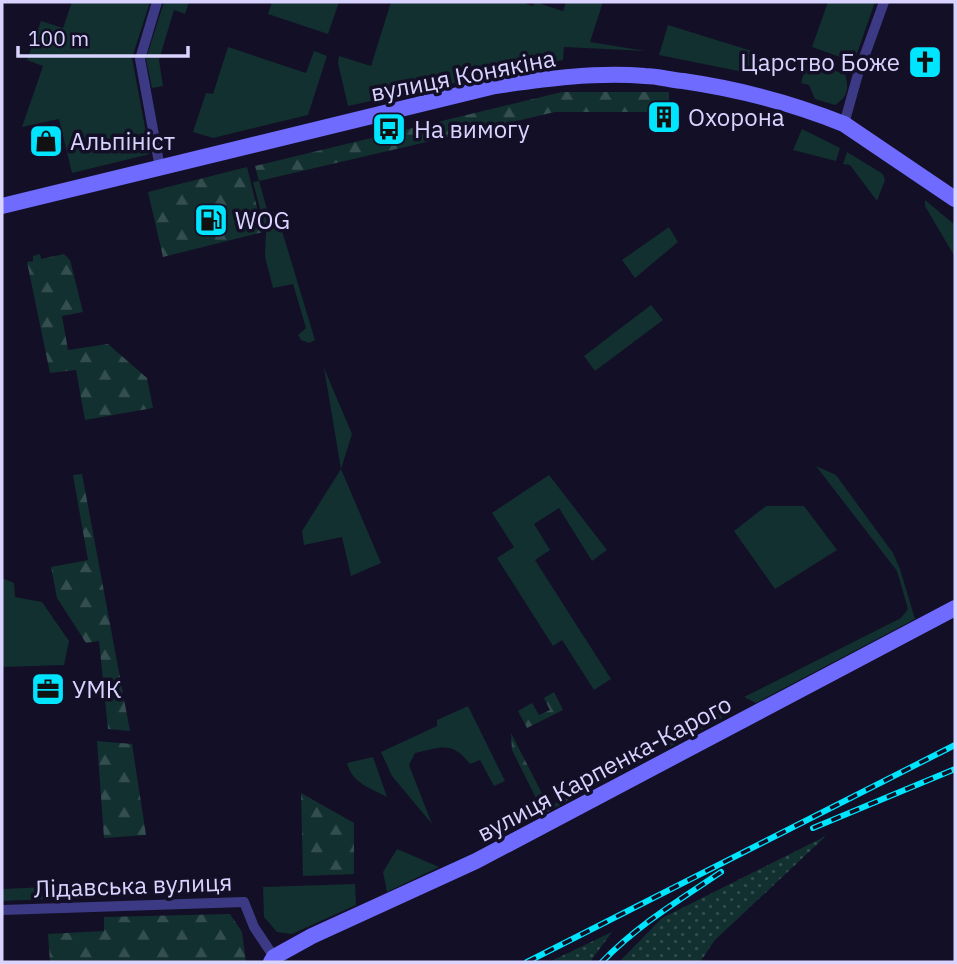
<svg xmlns="http://www.w3.org/2000/svg" width="957" height="964" font-family="'IBM Plex Sans',sans-serif">
<style>
.green{fill:#12302f}
.forest{fill:url(#forest-firs)}
.garden{fill:url(#garden-dots)}
.lines{fill:none;stroke-linecap:round;stroke-linejoin:round}
.minor{stroke:#3d3a85;stroke-width:10}
.secondary{stroke:#6f6bff;stroke-width:16}
.rail-casing{stroke:#00e5ff;stroke-width:6}
.rail{stroke:#130f26;stroke-width:3.5;stroke-dasharray:10;stroke-linecap:butt}
.labels{text-anchor:middle;dominant-baseline:central;stroke-width:7;stroke-linejoin:round;paint-order:stroke}
.poi-label{font-size:24px;fill:#d9d4ff;stroke:#130f26;text-anchor:start}
.street-label{font-size:24px;fill:#d9d4ff;stroke:#130f26}
</style>
<defs>
<pattern id="forest-firs" width="22" height="20" patternUnits="userSpaceOnUse" patternTransform="scale(1.75)"><rect width="22" height="20" fill="#12302f"/><path d="M5 1l3.5 6h-7zM16 11l3.5 6h-7z" fill="#344d4e"/></pattern>
<pattern id="garden-dots" width="8" height="8" patternUnits="userSpaceOnUse" patternTransform="scale(1.75)"><rect width="8" height="8" fill="#12302f"/><path d="M2 2h.1M6 6h.1" fill="none" stroke="#344d4e" stroke-width="1.8" stroke-linecap="round"/></pattern>
</defs>
<rect width="100%" height="100%" fill="#130f26"/>
<path class="green" d="M 72,2 L 150,2 L 132,58 L 150,154 L 72,173 L 59,119 L 22,127 L 43,66 L 27,60 L 41,21 L 63,28 Z
M 164,2 L 189,2 L 185,14 L 174,10 L 159,60 L 163,86 L 152,88 L 146,59 Z
M 272,2 L 339,2 L 328,34 L 268,14 Z
M 391,2 L 521,2 L 533,6 L 535,2 L 563,11 L 566,2 L 603,2 L 590,42 L 646,51 L 564,47 L 563,60 L 348,106 L 338,63 L 339,56 L 371,66 Z
M 828,2 L 875,2 L 854,62 L 812,47 Z
M 668,25 L 755,52 L 748,73 L 659,55 Z
M 228,47 L 306,73 L 314,51 L 327,56 L 308,115 L 213,138 L 193,132 L 206,93 L 213,94 Z
M 807,62 L 845,74 C 849,88 848,97 835,105 L 815,99 L 809,85 L 801,83 Z
M 802,129 L 840,148 L 836,161 L 793,150 Z
M 847,152 L 883,174 L 885,180 L 877,201 L 850,165 L 843,164 Z
M 259,181 L 268,213 L 276,211 L 315,340 L 309,343 L 301,340 L 298,335 L 306,328 L 293,284 L 273,288 L 265,257 L 266,232 L 253,182 Z
M 925,200 L 955,225 L 955,257 L 925,206 Z
M 669,227 L 678,242 L 635,278 L 622,260 Z
M 651,305 L 663,320 L 595,371 L 584,356 Z
M 324,368 L 352,434 L 341,469 L 381,563 L 351,576 L 342,537 L 304,545 L 302,531 L 341,469 Z
M 816,466 L 836,475 L 893,553 L 900,569 L 915,619 L 756,703 L 744,697 L 901,618 L 908,609 L 897,571 Z
M 549,475 L 607,550 L 592,561 L 559,508 L 534,524 L 550,550 L 535,560 L 611,679 L 594,690 L 562,640 L 553,646 L 497,558 L 514,547 L 492,513 Z
M 766,506 L 804,506 L 837,550 L 775,589 L 734,531 Z
M 2,578 L 14,583 L 15,597 L 42,602 L 69,641 L 64,665 L 2,667 Z
M 468,706 L 505,781 L 494,786 L 480,760 L 470,764 C 452,741 442,747 415,753 L 409,765 L 432,824 L 392,776 L 381,752 L 437,726 L 437,720 Z
M 373,757 L 387,797 C 370,788 352,783 347,763 Z
M 397,849 L 439,867 L 387,892 L 383,872 Z
M 355,884 L 356,905 L 292,934 L 277,932 L 264,917 L 263,887 Z
M 47,887 L 48,899 L 2,901 L 2,889 Z"/>
<path class="forest" d="M 562,92 L 669,92 L 669,112 L 555,112 L 259,181 L 255,166 Z
M 247,167 L 263,232 L 163,257 L 148,192 Z
M 40,254 L 41,259 L 64,254 L 70,260 L 83,312 L 62,316 L 68,350 L 108,344 L 147,378 L 153,408 L 85,420 L 76,370 L 50,373 L 27,262 L 33,261 L 33,256 Z
M 82,474 L 130,731 L 108,729 L 99,641 L 86,643 L 57,598 L 51,567 L 88,560 L 73,475 Z
M 554,692 L 563,710 L 527,728 L 518,711 L 532,703 L 539,715 L 550,710 L 544,698 Z
M 721,707 L 722,718 L 666,749 L 661,742 Z
M 511,733 L 549,807 L 654,746 L 657,753 L 547,812 L 542,810 L 512,750 Z
M 97,741 L 132,744 L 146,835 L 104,838 Z
M 301,793 L 354,823 L 354,874 L 303,876 Z
M 230,914 L 242,932 L 246,962 L 50,962 L 48,934 L 104,931 L 104,917 Z"/>
<path class="garden" d="M 826,836 L 715,940 L 700,962 L 619,962 L 662,918 Z
M 612,932 L 590,962 L 549,962 Z"/>
<g class="lines">
<path class="minor" d="M 157,2 L 140,59 L 160,168
M 844,124 L 858,74 L 884,2
M 2,910 L 244,902 L 254,927 L 274,957"/>
<path class="secondary" d="M 2,206 L 495,86 C 544,79 595,72 645,76 C 658,76 670,80 683,81 C 738,89 792,103 844,124 L 955,199
M 271,962 L 274,957 L 312,936 L 476,861 L 955,608"/>
<g class="rail-casing">
<path id="rail" d="M 813,828 L 955,769
M 527,962 L 955,745
M 602,962 C 639,924 678,901 721,872"/>
</g>
<use href="#rail" class="rail"/>
</g>
<defs>
<g id="church-square" transform="scale(1.75)"><rect x="-9" y="-9" width="18" height="18" rx="4" fill="#00e5ff" stroke="#130f26"/><path d="M-1.2-6h2.4v3.5h3.3v2.4h-3.3V6h-2.4V-.1h-3.3v-2.4h3.3Z" fill="#111"/></g>
<g id="building-square" transform="scale(1.75)"><rect x="-9" y="-9" width="18" height="18" rx="4" fill="#00e5ff" stroke="#130f26"/><path d="M-4-6H4V6H1V3H-1V6H-4ZM-2.5-4.3h1.7v1.8h-1.7ZM.8-4.3h1.7v1.8H.8ZM-2.5-1h1.7V.8h-1.7ZM.8-1h1.7V.8H.8Z" fill="#111"/></g>
<g id="bus-square" transform="scale(1.75)"><rect x="-9" y="-9" width="18" height="18" rx="4" fill="#00e5ff" stroke="#130f26"/><path d="M-5-6H5V4H4V6H2V4H-2V6H-4V4H-5ZM-3.5-4V0h7V-4ZM-3.5 1.2v1.5H-2V1.2ZM2 1.2v1.5H3.5V1.2Z" fill="#111"/></g>
<g id="shop-square" transform="scale(1.75)"><rect x="-9" y="-9" width="18" height="18" rx="4" fill="#00e5ff" stroke="#130f26"/><path d="M-5-2.5h2.3a2.7 3.5 0 0 1 5.4 0H5L5.5 6h-11ZM-1.5-2.5h3a1.5 2.3 0 0 0-3 0Z" fill="#111"/></g>
<g id="fuel-square" transform="scale(1.75)"><rect x="-9" y="-9" width="18" height="18" rx="4" fill="#00e5ff" stroke="#130f26"/><path d="M-5.5-6h7V0h2V4h1.3V-2.5L3-4.5l.8-.8L6-3V5H2.5V1h-1V6h-7ZM-4.2-4.7v3.2H.2V-4.7Z" fill="#111"/></g>
<g id="office-square" transform="scale(1.75)"><rect x="-9" y="-9" width="18" height="18" rx="4" fill="#00e5ff" stroke="#130f26"/><path d="M-6-3h4V-5.5h4V-3h4V5H-6ZM-1-4.5V-3h2v-1.5ZM-6 0V1H6V0Z" fill="#111"/></g>
</defs>
<g fill-rule="evenodd">
<use href="#church-square" x="925" y="62"/>
<use href="#building-square" x="664" y="117"/>
<use href="#bus-square" x="389" y="129"/>
<use href="#shop-square" x="46" y="141"/>
<use href="#fuel-square" x="211" y="220"/>
<use href="#office-square" x="48" y="689"/>
</g>
<g class="labels">
<g class="poi-label">
<text x="900" y="62" text-anchor="end">Царство Боже</text>
<text x="688" y="117">Охорона</text>
<text x="414" y="129">На вимогу</text>
<text x="70" y="141">Альпініст</text>
<text x="235" y="220">WOG</text>
<text x="72" y="689">УМК</text>
</g>
<g class="street-label">
<text transform="translate(463 75) rotate(-11)">вулиця Конякіна</text>
<text transform="translate(604 768) rotate(-28)">вулиця Карпенка-Карого</text>
<text transform="translate(133 885) rotate(-2)">Лідавська вулиця</text>
</g>
</g>
<rect width="957" height="964" fill="none" stroke="#d9d4ff" stroke-width="7"/>
<path d="M18 46v10h170v-10" fill="none" stroke="#d9d4ff" stroke-width="3.5"/>
<text x="28" y="46" font-size="21" fill="#d9d4ff" stroke="#130f26" stroke-width="5" paint-order="stroke">100 m</text>
</svg>
